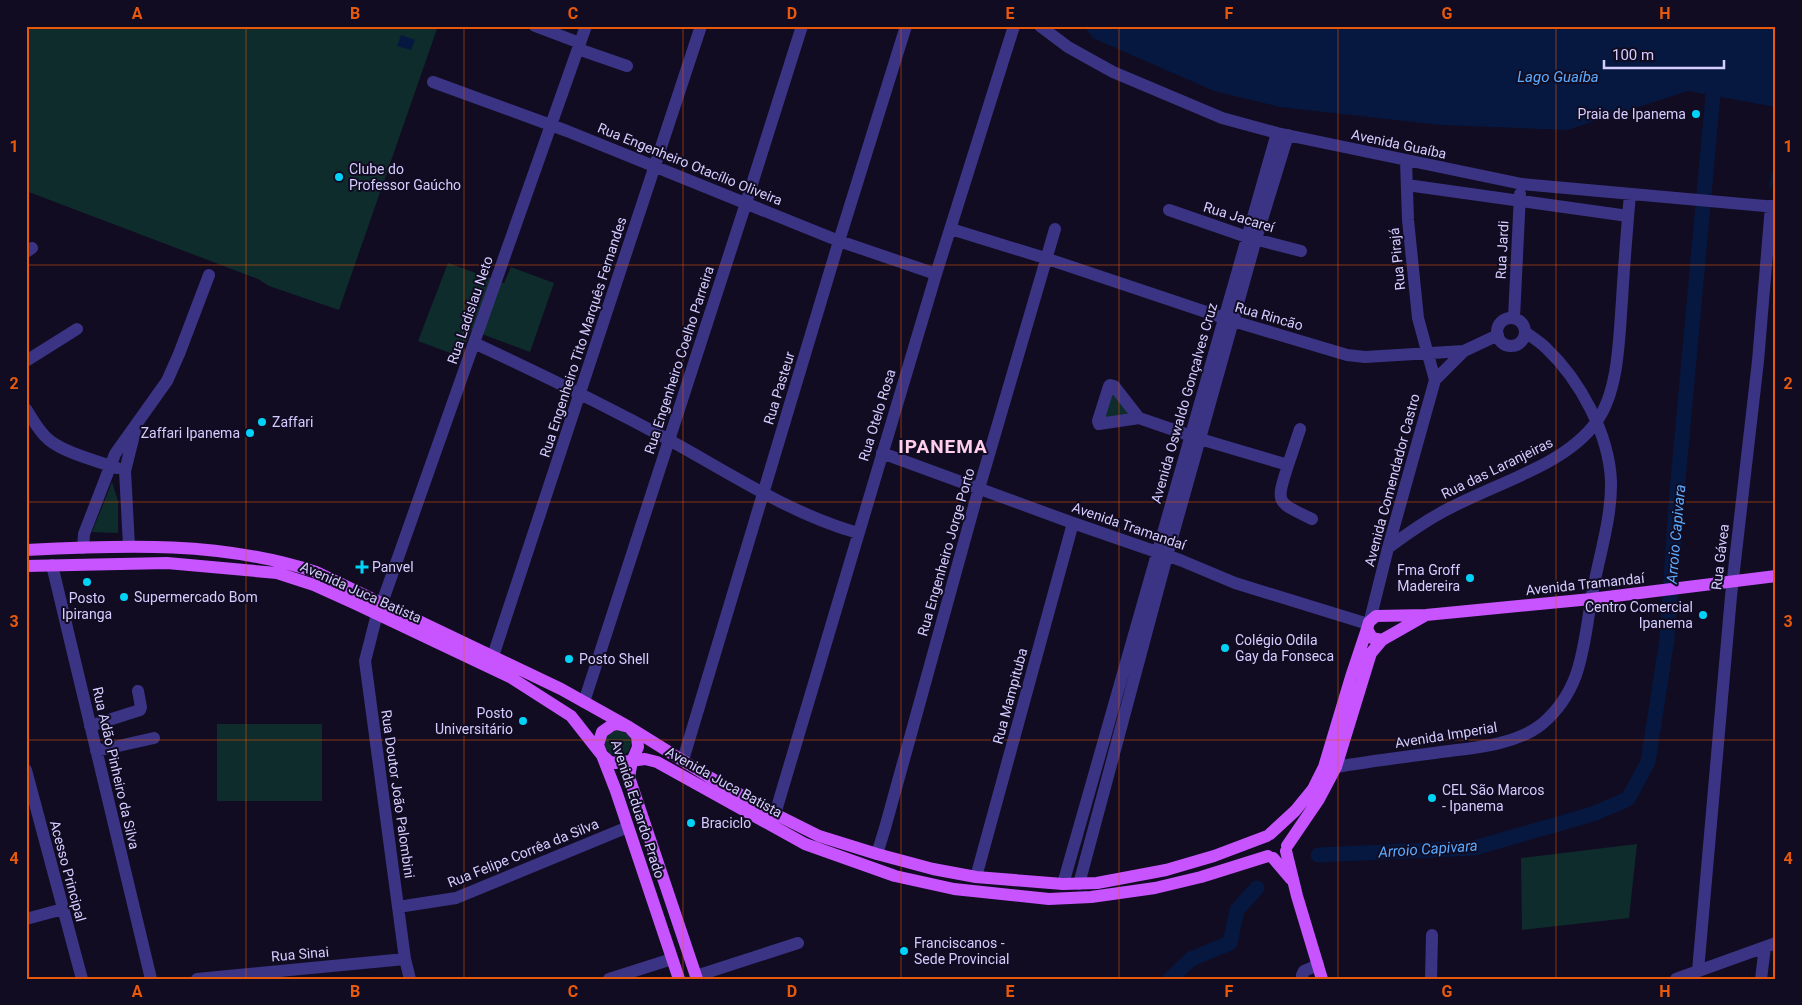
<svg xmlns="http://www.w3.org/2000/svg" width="1802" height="1005" font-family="Roboto,sans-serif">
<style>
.green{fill:#0f2c2c}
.water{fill:#061840}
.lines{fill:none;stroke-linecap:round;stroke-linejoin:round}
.stream{stroke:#061840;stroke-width:2.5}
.river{stroke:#061840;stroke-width:15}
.minor{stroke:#3b3484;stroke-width:12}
.major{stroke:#c854ff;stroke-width:12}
.grid{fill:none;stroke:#e8590c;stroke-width:1;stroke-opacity:0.55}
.poi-dot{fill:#00d2f8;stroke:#110c22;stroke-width:2}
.labels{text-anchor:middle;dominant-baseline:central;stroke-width:4;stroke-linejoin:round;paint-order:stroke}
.poi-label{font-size:14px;fill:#d5cdff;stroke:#110c22;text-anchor:start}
.street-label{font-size:14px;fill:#d5cdff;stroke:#110c22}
.water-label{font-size:15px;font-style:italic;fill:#5babff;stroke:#110c22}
.district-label{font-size:19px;font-weight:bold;letter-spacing:1px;fill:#ffcfeb;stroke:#110c22}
.neatline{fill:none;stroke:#e8590c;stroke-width:2}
.grid-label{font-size:16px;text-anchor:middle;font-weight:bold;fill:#e8590c}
</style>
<rect width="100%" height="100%" fill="#110c22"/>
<path class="green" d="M 26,26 L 438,26 L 339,310 L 269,286 L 258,279 L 26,191 Z
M 448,263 L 504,283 L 511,267 L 554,283 L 530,352 L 471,330 L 461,357 L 418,341 Z
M 1112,391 L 1131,415 L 1103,420 Z
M 112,482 L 118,501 L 118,533 L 92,532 Z
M 217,724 L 322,724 L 322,801 L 217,801 Z
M605 743a13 13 0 1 1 26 0a13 13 0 1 1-26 0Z
M 1637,844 L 1629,918 L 1522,930 L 1521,858 Z"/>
<path class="water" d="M 1084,26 L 1776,26 L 1776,107 L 1688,91 L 1567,130 L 1441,125 L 1280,107 L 1214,91 L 1093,38 Z
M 401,35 L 415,40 L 411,50 L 397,46 Z"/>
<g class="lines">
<path class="stream" d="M 1770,187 L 1774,172 L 1776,170"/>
<path class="river" d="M 1318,855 L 1474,848 L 1593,814 L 1628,799 L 1648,762 L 1667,639 L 1677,492 L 1713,95
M 1170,979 L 1191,959 L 1230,943 L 1237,910 L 1257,888"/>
<path class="minor" d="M 535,26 L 580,43
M 1040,26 L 1068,47 L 1113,72 L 1222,118 L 1277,133 L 1522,184 L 1776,207
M 578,49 L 627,66
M 433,82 L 567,131 L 839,241 L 936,274
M 1407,185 L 1628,216
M 1169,210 L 1247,237 L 1301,251
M 951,229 L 1045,258 L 1233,321 L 1347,355 L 1365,357 L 1464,351 L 1498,335
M 26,252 L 32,248
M 1514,318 L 1520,194
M1497 332a14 14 0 1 1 28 0a14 14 0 1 1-28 0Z
M 474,343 C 541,374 606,406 671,441 C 731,474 791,514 858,533
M 26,361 L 77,329
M 1435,380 L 1464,351
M 26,409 C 33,420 39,432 49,440 C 65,453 97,461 117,468
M 1139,418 L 1114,386 L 1110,385 L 1109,386 L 1098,421 L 1099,424 L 1139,418 L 1200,439 L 1288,465 C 1276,504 1275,501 1312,519
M 882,453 L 1073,523 L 1180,560 L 1235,583 L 1368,624
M 1288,465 L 1300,429
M 129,546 L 125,471 L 136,427
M 83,548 L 84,534 L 115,454 L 167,381 L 179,354 L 209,275
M 1388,548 C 1408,533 1429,518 1452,507 C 1483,491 1517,479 1548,462 C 1566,452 1585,438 1597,421 C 1619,390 1619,337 1622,300 C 1624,265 1627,229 1630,194
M 52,565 L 151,979
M 382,603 L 586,26
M 377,614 L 365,661 L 405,959 L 410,979
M 1370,620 L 1388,548 L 1435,380 L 1418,318 L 1408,220 L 1406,161
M 493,656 L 701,26
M 584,702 L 746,203 L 802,26
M 90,726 L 140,710 L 141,707 L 138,691
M 96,751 L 154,738
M 683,760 L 839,241 L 906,26
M 1336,767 C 1371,761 1406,757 1441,752 C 1473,748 1516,745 1542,724 C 1582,690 1583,648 1591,601 C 1597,562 1612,520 1611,481 C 1609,434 1580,380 1546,348 C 1540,342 1532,337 1525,332
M 26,770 L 82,979
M 775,814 L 936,274 L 1014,26
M 877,854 L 885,828 L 976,499 L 1055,229
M 976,877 L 1073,523
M 1063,884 L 1277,133
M 1079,884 L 1167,556 L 1256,239 L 1288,135
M 398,907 L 456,898 L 628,827
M 26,919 L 63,909
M 1698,971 L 1731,596 L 1758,361 L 1771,206
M 696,976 L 798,943
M 197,979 L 405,959
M 609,979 L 672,959
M 1303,979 L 1302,975 L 1304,971 L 1318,965
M 1431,979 L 1432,935
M 1676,979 L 1776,943
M 1761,979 L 1765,947"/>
<path class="major" d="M 26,550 C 124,545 222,541 316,572 L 561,689 L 629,727 L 709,777 L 775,814 L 819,836 L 877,854 L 933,869 L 976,877 L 1063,884 L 1097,883 L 1166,870 L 1214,856 L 1267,836
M 26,566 L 167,563 L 277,573 L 314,585 L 356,604 L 510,677 L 571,716 L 601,754 L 610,762 L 616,763 L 645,759 L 657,762 L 805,844 L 895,876 L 954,889 L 1049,899 L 1091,897 L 1155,888 L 1201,877 L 1268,856
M 1426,615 L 1382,640 L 1372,638 L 1367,629 L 1369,622 L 1376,616 L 1426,615 L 1591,599 L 1776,576
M 1270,834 L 1295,811 L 1313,789 L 1324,767 L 1351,677 L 1367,629
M 1287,846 L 1319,799 L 1336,767 L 1371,653 L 1382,640
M 1286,851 L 1297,896 L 1322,979
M 1273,858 L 1291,879
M 679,979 L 616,791 L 598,745 L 602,732 L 612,725 L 617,724 L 629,727 L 637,736 L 638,747 L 632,761 L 629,777 L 697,979"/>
</g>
<path class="grid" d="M 246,26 L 246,979M 464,26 L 464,979M 683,26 L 683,979M 901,26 L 901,979M 1119,26 L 1119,979M 1338,26 L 1338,979M 1556,26 L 1556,979M 26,265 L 1776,265M 26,502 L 1776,502M 26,740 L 1776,740"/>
<g class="poi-dot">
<circle cx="1696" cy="114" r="5"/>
<circle cx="339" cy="177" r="5"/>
<circle cx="262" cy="422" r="5"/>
<circle cx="250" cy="433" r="5"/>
<path d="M359.5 559.5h5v5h5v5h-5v5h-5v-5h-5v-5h5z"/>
<circle cx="1470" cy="578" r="5"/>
<circle cx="87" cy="582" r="5"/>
<circle cx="124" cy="597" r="5"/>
<circle cx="1703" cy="615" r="5"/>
<circle cx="1225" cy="648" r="5"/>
<circle cx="569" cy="659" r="5"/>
<circle cx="523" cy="721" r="5"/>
<circle cx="1432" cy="798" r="5"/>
<circle cx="691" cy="823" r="5"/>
<circle cx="904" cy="951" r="5"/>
</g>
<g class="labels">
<g class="poi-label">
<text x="1686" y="114" text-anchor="end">Praia de Ipanema</text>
<text x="349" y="169">Clube do<tspan x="349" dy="16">Professor Gaúcho</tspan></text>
<text x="272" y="422">Zaffari</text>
<text x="240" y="433" text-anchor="end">Zaffari Ipanema</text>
<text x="372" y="567">Panvel</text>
<text x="1460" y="570" text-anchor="end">Fma Groff<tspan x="1460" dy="16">Madereira</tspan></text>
<text x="134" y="597">Supermercado Bom</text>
<text x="87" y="598" text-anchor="middle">Posto<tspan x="87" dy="16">Ipiranga</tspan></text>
<text x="1693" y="607" text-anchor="end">Centro Comercial<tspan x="1693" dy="16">Ipanema</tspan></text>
<text x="1235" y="640">Colégio Odila<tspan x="1235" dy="16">Gay da Fonseca</tspan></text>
<text x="579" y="659">Posto Shell</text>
<text x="513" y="713" text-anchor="end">Posto<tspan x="513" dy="16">Universitário</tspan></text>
<text x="1442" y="790">CEL São Marcos<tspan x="1442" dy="16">- Ipanema</tspan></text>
<text x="701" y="823">Braciclo</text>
<text x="914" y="943">Franciscanos -<tspan x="914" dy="16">Sede Provincial</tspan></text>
</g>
<g class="street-label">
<text transform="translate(1399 144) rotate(12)">Avenida Guaíba</text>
<text transform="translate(690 164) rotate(22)">Rua Engenheiro Otacílio Oliveira</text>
<text transform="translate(1239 217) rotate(17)">Rua Jacareí</text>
<text transform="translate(1502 250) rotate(-87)">Rua Jardi</text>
<text transform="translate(1397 259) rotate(-96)">Rua Pirajá</text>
<text transform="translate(470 310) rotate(-71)">Rua Ladislau Neto</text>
<text transform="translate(1269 316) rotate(16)">Rua Rincão</text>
<text transform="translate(583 337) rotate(-72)">Rua Engenheiro Tito Marquês Fernandes</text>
<text transform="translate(679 360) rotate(-72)">Rua Engenheiro Coelho Parreira</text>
<text transform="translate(779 388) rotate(-73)">Rua Pasteur</text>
<text transform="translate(1184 403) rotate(-74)">Avenida Oswaldo Gonçalves Cruz</text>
<text transform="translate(877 415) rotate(-73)">Rua Otelo Rosa</text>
<text transform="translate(1497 468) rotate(-26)">Rua das Laranjeiras</text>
<text transform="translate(1392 480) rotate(-75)">Avenida Comendador Castro</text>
<text transform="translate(1129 526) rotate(19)">Avenida Tramandaí</text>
<text transform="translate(946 552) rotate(-74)">Rua Engenheiro Jorge Porto</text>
<text transform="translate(1720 557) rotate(-83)">Rua Gávea</text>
<text transform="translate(1585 584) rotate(-6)">Avenida Tramandaí</text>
<text transform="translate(361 592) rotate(24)">Avenida Juca Batista</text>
<text transform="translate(1010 696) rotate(-75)">Rua Mampituba</text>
<text transform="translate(1446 735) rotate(-9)">Avenida Imperial</text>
<text transform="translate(116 768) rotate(77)">Rua Adão Pinheiro da Silva</text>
<text transform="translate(724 782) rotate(29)">Avenida Juca Batista</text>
<text transform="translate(398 794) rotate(82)">Rua Doutor João Palombini</text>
<text transform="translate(638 809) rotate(72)">Avenida Eduardo Prado</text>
<text transform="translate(523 853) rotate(-22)">Rua Felipe Corrêa da Silva</text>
<text transform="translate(68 871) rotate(75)">Acesso Principal</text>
<text transform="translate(300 954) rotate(-5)">Rua Sinai</text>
</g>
<g class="water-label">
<text x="1558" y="77">Lago Guaíba</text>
<text transform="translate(1676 534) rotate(-85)">Arroio Capivara</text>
<text transform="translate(1428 849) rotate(-4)">Arroio Capivara</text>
</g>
<g class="district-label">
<text x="943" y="446">IPANEMA</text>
</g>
</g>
<rect width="1802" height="1005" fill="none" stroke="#110c22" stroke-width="55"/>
<path d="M1604 60v8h120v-8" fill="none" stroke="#d5cdff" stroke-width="2.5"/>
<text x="1612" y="60" font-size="15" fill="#d5cdff" stroke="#110c22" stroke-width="4" paint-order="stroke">100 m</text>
<rect x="28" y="28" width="1746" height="950" class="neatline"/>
<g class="grid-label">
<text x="137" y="19">A</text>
<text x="355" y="19">B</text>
<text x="573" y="19">C</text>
<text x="792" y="19">D</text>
<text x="1010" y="19">E</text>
<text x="1229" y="19">F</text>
<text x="1447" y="19">G</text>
<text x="1665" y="19">H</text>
<text x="14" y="152">1</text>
<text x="1788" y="152">1</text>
<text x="14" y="389">2</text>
<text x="1788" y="389">2</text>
<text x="14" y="627">3</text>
<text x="1788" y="627">3</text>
<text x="14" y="864">4</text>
<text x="1788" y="864">4</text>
<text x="137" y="997">A</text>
<text x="355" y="997">B</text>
<text x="573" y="997">C</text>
<text x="792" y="997">D</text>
<text x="1010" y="997">E</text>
<text x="1229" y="997">F</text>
<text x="1447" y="997">G</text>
<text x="1665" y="997">H</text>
</g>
</svg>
